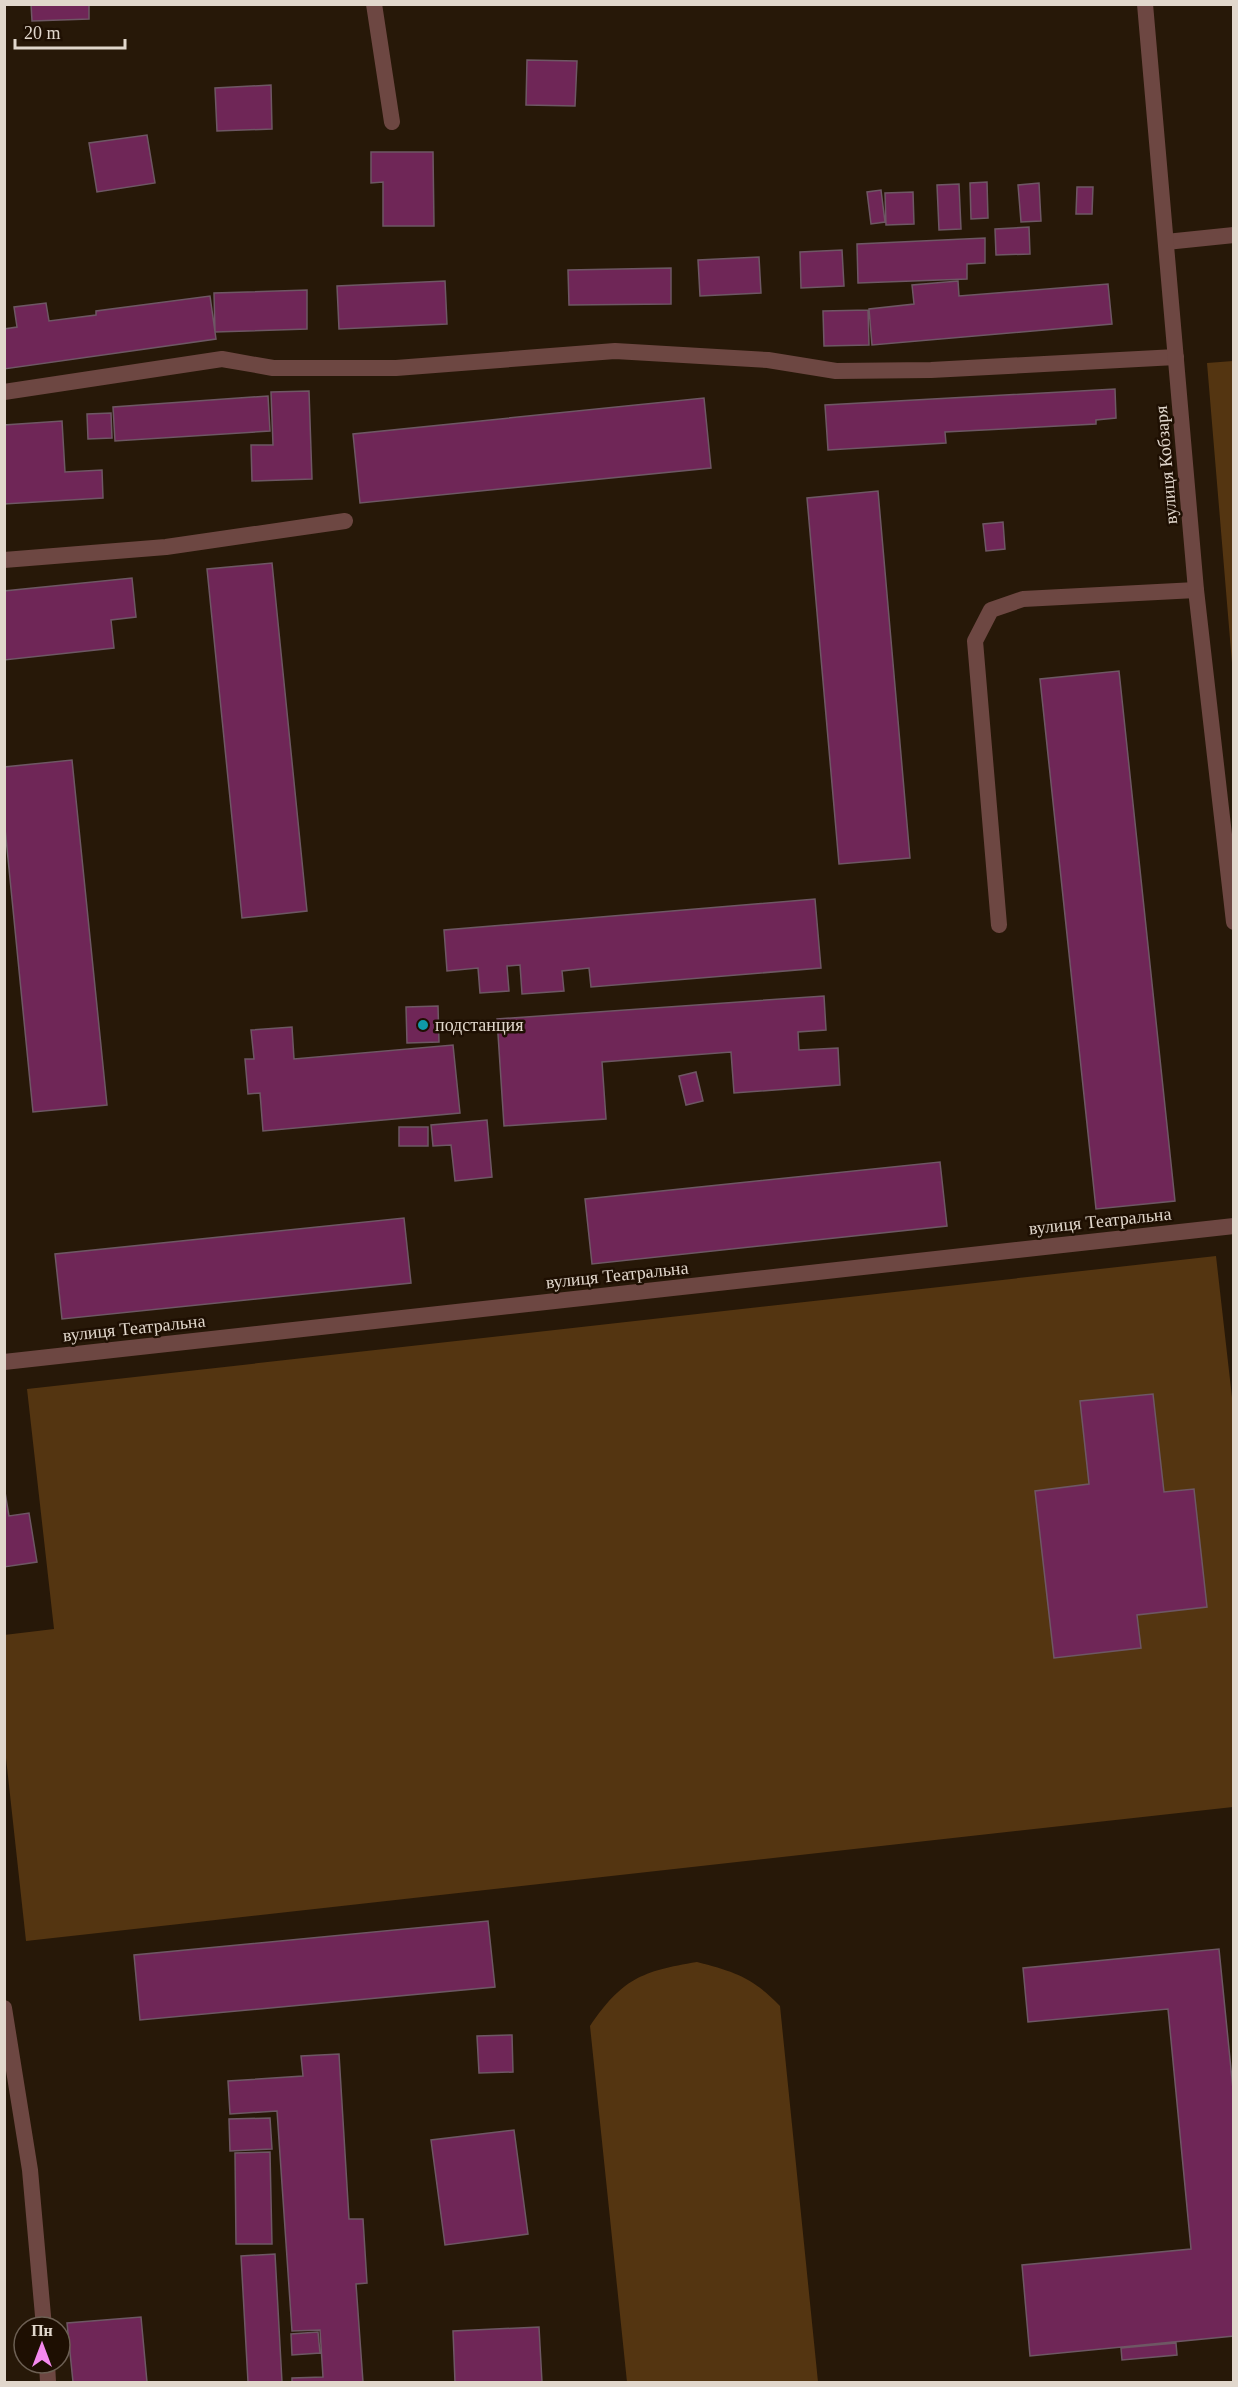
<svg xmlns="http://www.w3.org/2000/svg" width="1238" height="2387" font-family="Georgia,serif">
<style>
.green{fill:#543511}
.building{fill:#6f2657;stroke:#6e5764;stroke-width:1.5}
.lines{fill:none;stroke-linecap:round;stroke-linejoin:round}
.service{stroke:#6d4742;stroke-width:16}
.minor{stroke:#6d4742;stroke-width:16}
.culture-dot{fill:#0f9aa8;stroke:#1e0f02;stroke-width:2}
.labels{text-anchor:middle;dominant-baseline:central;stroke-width:5;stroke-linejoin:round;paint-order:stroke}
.street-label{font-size:18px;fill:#e1d7cc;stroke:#1e0f02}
.poi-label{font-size:18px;fill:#e1d7cc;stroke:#1e0f02;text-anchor:start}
</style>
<rect width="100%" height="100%" fill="#271808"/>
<path class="green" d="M 1233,361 L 1234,361 L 1233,675 L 1207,363 Z
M 1216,1256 L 1234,1415 L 1233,1807 L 26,1941 L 5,1749 L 4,1635 L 54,1629 L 27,1389 Z
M 697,1962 C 735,1972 752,1977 780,2006 L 818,2382 L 627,2382 L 590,2026 C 622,1979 642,1971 697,1962 Z"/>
<path class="building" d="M 31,4 L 89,4 L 89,19 L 32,21 Z
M 527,60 L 577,61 L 575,106 L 526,105 Z
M 271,85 L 272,129 L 217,131 L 215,88 Z
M 147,135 L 155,183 L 97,192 L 89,143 Z
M 371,152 L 433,152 L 434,226 L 383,226 L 383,182 L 371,183 Z
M 987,182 L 988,218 L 971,219 L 970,183 Z
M 1039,183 L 1041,221 L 1021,222 L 1018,185 Z
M 959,184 L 961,229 L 939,230 L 937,185 Z
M 1077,187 L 1093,187 L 1092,214 L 1076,214 Z
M 881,190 L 885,222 L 871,224 L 867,192 Z
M 913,192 L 914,224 L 886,225 L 885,193 Z
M 1029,227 L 1030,254 L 996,255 L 995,229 Z
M 985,238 L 985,263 L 967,264 L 967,279 L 858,283 L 857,244 Z
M 842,250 L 844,286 L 801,288 L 800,252 Z
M 759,257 L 761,293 L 700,296 L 698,260 Z
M 671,268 L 671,304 L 569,305 L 568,270 Z
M 445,281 L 447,324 L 339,329 L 337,286 Z
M 958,281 L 959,296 L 1108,284 L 1112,324 L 872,345 L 869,309 L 914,304 L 912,285 Z
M 307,290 L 307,329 L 215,332 L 214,293 Z
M 210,296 L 216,339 L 4,369 L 4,329 L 17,327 L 14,307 L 46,303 L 49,321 L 96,315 L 96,311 Z
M 868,310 L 869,345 L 824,346 L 823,311 Z
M 1115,389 L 1116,418 L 1096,420 L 1096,424 L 945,432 L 946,443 L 828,450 L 825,405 Z
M 309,391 L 312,479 L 252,481 L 251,445 L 273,445 L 271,392 Z
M 268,396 L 270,431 L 115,441 L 113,407 Z
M 704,398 L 711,468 L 360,503 L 353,434 Z
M 111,413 L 112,438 L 88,439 L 87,414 Z
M 62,421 L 65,472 L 102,470 L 103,498 L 4,504 L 4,425 Z
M 878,491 L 910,858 L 839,864 L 807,498 Z
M 1003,522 L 1005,549 L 986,551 L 983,524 Z
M 272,563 L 307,911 L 242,918 L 207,569 Z
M 132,578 L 136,617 L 111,620 L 114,648 L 4,660 L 4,591 Z
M 1119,671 L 1175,1201 L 1096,1209 L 1040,679 Z
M 72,760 L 107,1105 L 33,1112 L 4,818 L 4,767 Z
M 815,899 L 821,968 L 591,987 L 589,968 L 562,971 L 564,991 L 522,994 L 520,965 L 507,966 L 509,991 L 480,993 L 478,968 L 447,971 L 444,930 Z
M 824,996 L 826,1030 L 798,1032 L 799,1050 L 838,1048 L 840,1085 L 734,1093 L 731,1052 L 602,1062 L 606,1119 L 504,1126 L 497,1019 Z
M 438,1006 L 439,1042 L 407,1043 L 406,1007 Z
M 292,1027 L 294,1059 L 453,1045 L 460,1113 L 263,1131 L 260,1093 L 248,1094 L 245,1059 L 254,1059 L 251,1030 Z
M 696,1072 L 703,1101 L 686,1105 L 679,1076 Z
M 487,1120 L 492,1177 L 455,1181 L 451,1145 L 433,1146 L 431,1125 Z
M 399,1127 L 428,1127 L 428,1146 L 399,1146 Z
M 940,1162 L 947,1226 L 592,1264 L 585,1199 Z
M 404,1218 L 411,1283 L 62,1319 L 55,1254 Z
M 1153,1394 L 1164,1492 L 1194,1489 L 1207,1607 L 1137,1615 L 1141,1648 L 1054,1658 L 1035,1491 L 1089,1484 L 1080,1401 Z
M 4,1486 L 9,1516 L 29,1513 L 37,1562 L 4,1567 Z
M 488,1921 L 495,1987 L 140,2020 L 134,1955 Z
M 1219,1949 L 1234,2099 L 1234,2336 L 1030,2356 L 1022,2265 L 1191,2249 L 1168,2009 L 1028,2022 L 1023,1968 Z
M 512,2035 L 513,2072 L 479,2073 L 477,2036 Z
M 339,2054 L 349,2219 L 363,2219 L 367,2283 L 356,2284 L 363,2382 L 292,2382 L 292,2378 L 323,2377 L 320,2330 L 292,2331 L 277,2111 L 230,2114 L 228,2081 L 303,2076 L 301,2056 Z
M 270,2118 L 272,2149 L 230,2151 L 229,2119 Z
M 514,2130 L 528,2234 L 445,2245 L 431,2140 Z
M 270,2152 L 272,2244 L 236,2244 L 235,2153 Z
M 275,2254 L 282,2382 L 248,2382 L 241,2256 Z
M 141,2317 L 147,2382 L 73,2382 L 67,2323 Z
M 539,2327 L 542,2382 L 455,2382 L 453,2331 Z
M 318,2332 L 320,2353 L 292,2355 L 291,2334 Z
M 1176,2343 L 1177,2355 L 1122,2360 L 1121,2348 Z"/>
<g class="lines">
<path class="service" d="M 374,4 L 392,122
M 1166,242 L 1234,235
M 4,392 L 222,359 L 273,368 L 396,368 L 615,351 L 768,360 L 836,371 L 931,370 L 1176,357
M 4,560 L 166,547 L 345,521
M 999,925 L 975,641 L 991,610 L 1023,599 L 1196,590
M 4,2008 L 30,2170 L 44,2327
M 47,2363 L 48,2382"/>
<path class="minor" d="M 1145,4 L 1196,590 L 1234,922
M 4,1362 L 1234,1226"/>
</g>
<circle class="culture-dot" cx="423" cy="1025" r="6"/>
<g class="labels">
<g class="street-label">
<text transform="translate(1166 465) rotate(-95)">вулиця Кобзаря</text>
<text transform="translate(1100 1221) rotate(-6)">вулиця Театральна</text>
<text transform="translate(617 1275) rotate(-6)">вулиця Театральна</text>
<text transform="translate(134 1328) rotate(-6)">вулиця Театральна</text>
</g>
<g class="poi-label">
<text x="435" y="1025">подстанция</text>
</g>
</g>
<rect width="1238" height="2387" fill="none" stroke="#e1d7cc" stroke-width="12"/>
<g transform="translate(42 2345)"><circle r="28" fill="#1e0f02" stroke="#6c5f53" stroke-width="1.5"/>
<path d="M0-4.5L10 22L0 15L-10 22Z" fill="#f589ee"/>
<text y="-9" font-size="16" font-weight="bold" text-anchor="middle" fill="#e1d7cc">Пн</text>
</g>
<path d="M15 39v9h110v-9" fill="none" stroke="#e1d7cc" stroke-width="3"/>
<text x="24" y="39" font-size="18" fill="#e1d7cc" stroke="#1e0f02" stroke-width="4.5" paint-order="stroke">20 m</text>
</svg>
